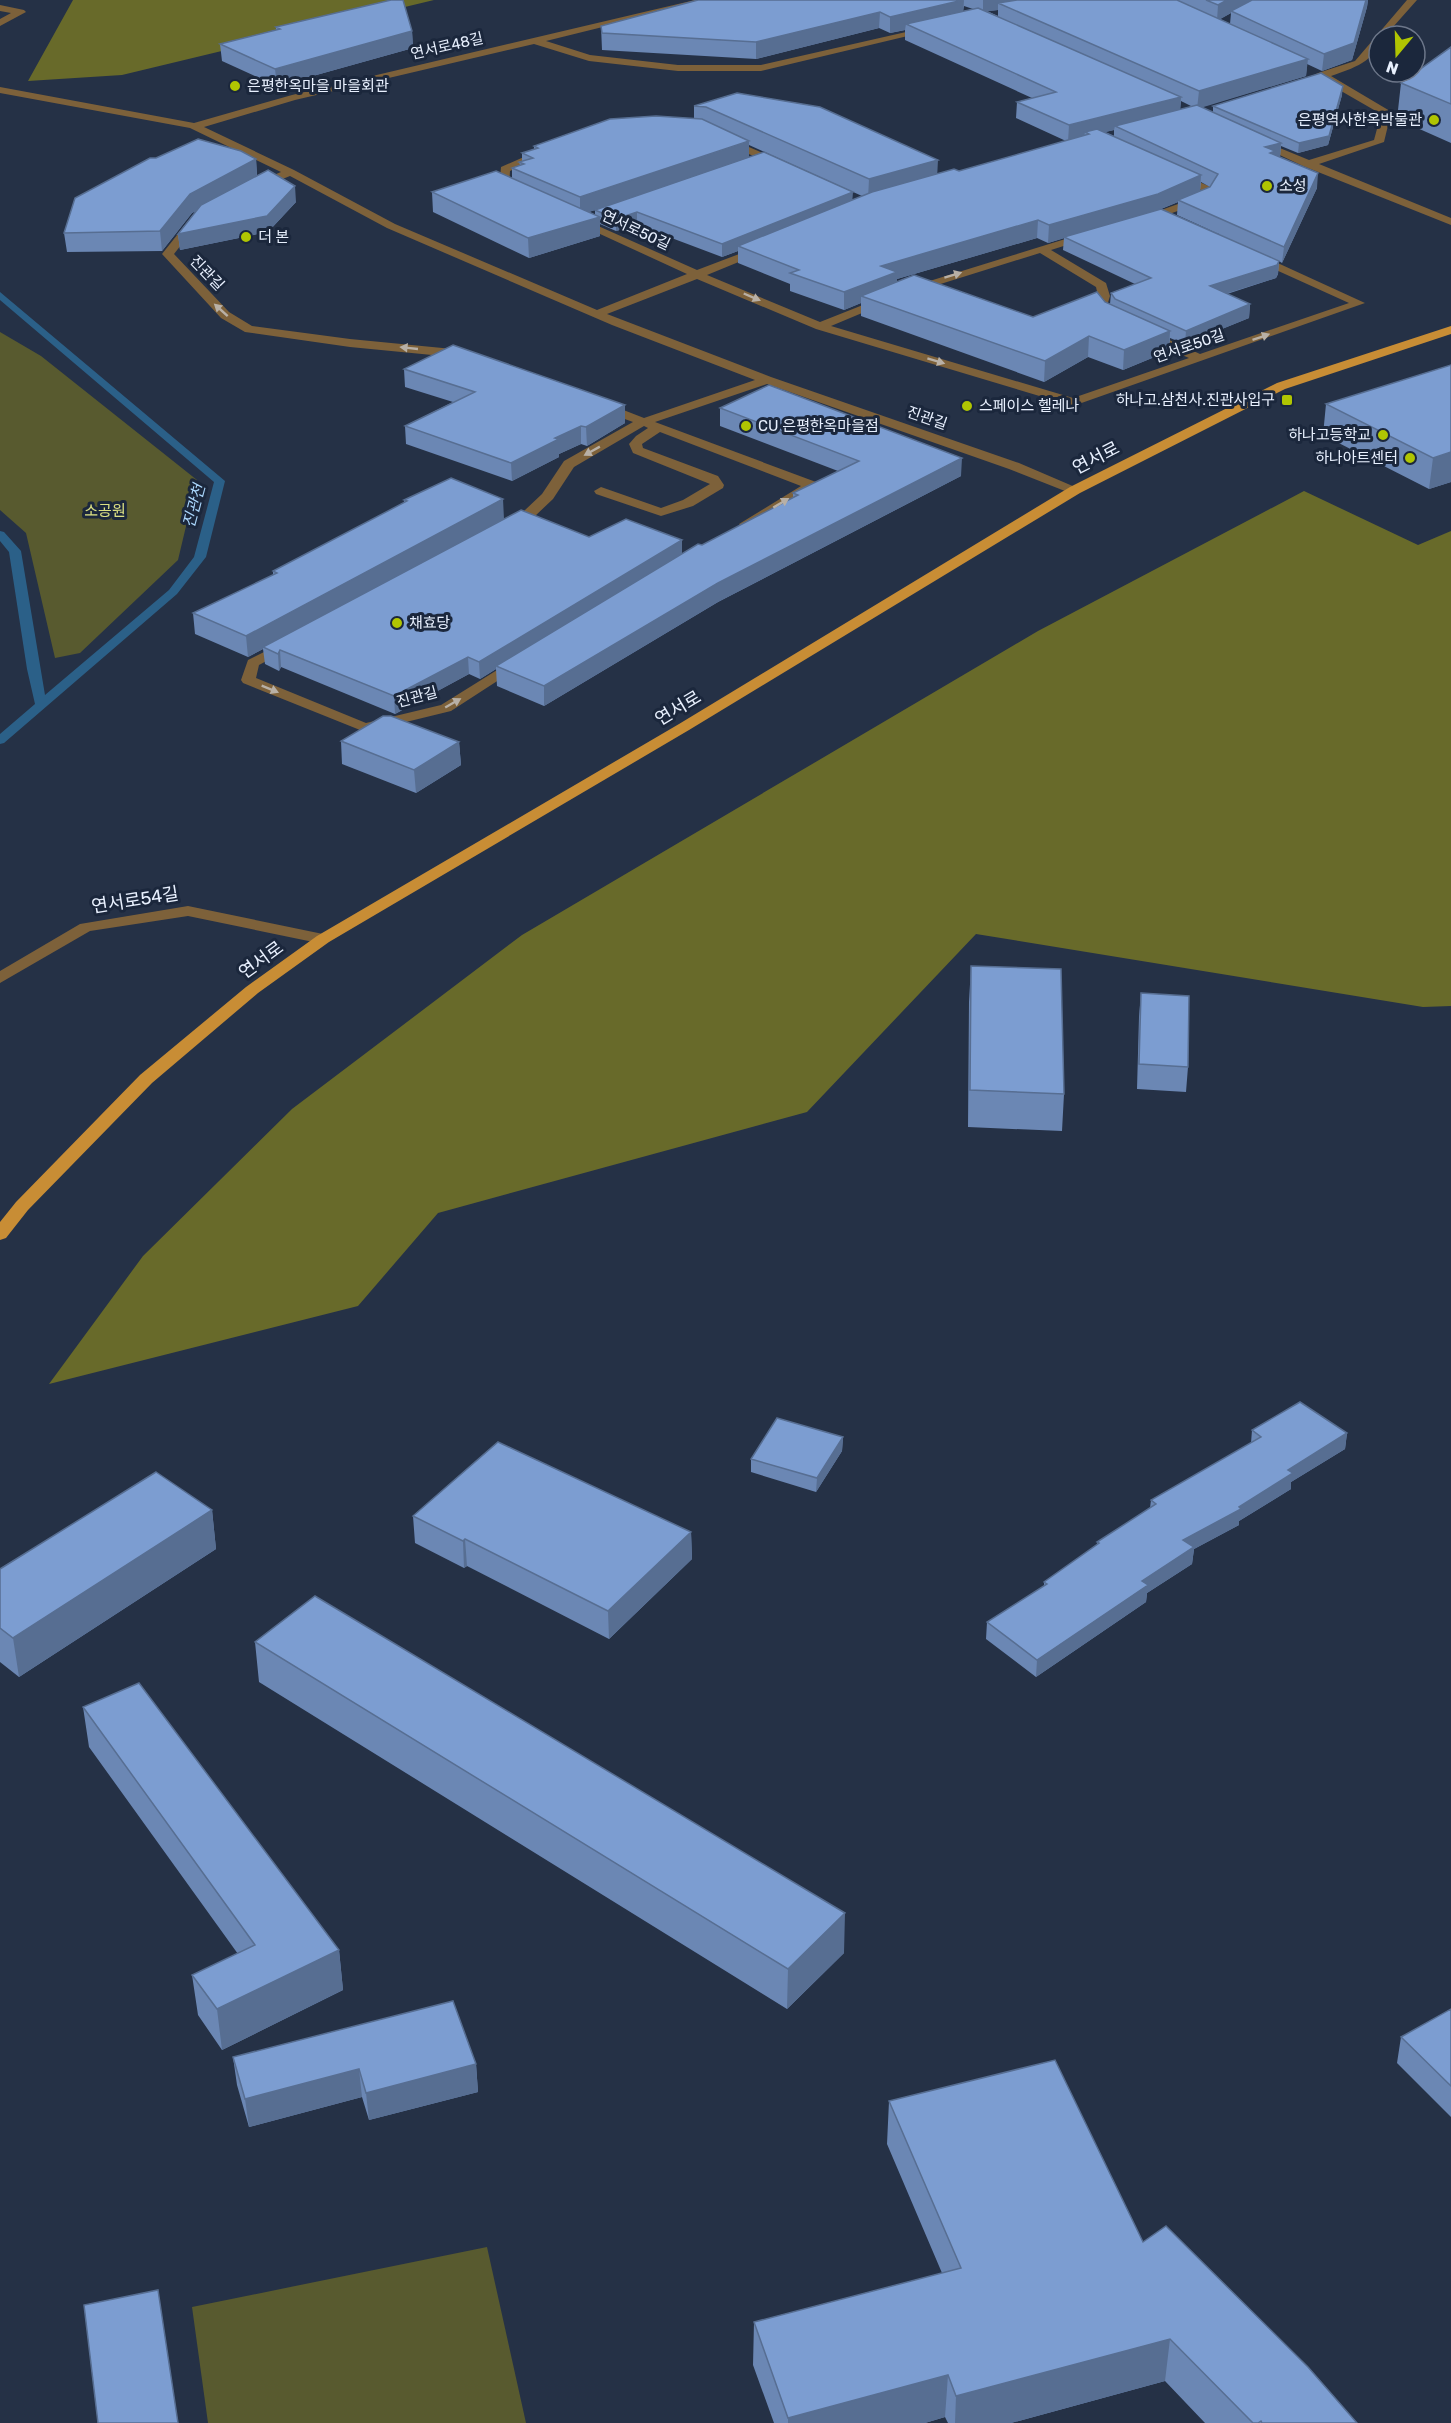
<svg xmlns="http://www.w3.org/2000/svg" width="1451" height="2423" font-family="Rubik,'Noto Sans KR',sans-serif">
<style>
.green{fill:#585a2f}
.forest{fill:#686a2a}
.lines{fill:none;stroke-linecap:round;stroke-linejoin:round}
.stream{fill:#2b6088;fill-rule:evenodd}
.minor{fill:#7d613a;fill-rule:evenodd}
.major{fill:#c88d35;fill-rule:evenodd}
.wall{fill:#6b87b4;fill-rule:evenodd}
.shaded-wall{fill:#576e92}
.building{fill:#7c9dd1;stroke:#576e92;stroke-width:1.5}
.oneway{fill:#b8b0a6}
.poi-dot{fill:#b0c502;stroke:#1b273c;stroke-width:2}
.labels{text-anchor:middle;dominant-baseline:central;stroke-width:6;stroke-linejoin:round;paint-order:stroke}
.far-street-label{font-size:15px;fill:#e8f0fe;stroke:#1b273c}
.far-poi-label{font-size:15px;fill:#e8f0fe;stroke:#1b273c;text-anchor:start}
.far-park-label{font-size:15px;fill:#dce083;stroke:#1b273c}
.far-water-label{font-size:16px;font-style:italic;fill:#aad6fb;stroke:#1b273c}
.street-label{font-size:18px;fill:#e8f0fe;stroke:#1b273c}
</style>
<rect width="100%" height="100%" fill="#253146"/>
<path class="green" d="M 0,332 L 41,356 L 197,480 L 178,560 L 80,653 L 55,658 L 26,533 L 0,510 Z
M 487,2247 L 526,2423 L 208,2423 L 192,2307 Z"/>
<path class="forest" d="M 73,0 L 434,0 L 122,75 L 28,81 Z
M 1304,491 L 1418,545 L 1451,531 L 1451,1006 L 1423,1007 L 976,934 L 807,1112 L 438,1213 L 358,1306 L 49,1384 L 143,1256 L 292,1109 L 522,935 L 1038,631 Z"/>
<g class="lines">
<path class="stream" d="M 0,292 L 225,481 L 206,557 L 177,594 L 4,743 L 0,744 L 0,734 L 35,704 L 27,669 L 9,552 L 0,541 L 0,531 L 4,532 L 21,551 L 45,695 L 169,590 L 194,557 L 214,482 L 0,300 Z"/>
<path class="minor" d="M 695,0 L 712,0 L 546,41 L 590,55 L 678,65 L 761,65 L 928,27 L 933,30 L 761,71 L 678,71 L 589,61 L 534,44 L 295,100 L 204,127 L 294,170 L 395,224 L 597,310 L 687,274 L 574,222 L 572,220 L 578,217 L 697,270 L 755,248 L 763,248 L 763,252 L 707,275 L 820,322 L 878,299 L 886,299 L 886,303 L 831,326 L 1073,398 L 1189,358 L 1144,338 L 1144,332 L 1152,332 L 1200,354 L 1349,303 L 1252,259 L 1252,255 L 1260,255 L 1365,303 L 1073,406 L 816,329 L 697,279 L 607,314 L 771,377 L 1019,463 L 1082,490 L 1075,494 L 1070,493 L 1009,469 L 767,384 L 655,422 L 816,482 L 817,485 L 751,527 L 741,527 L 739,524 L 801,486 L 660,432 L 642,444 L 643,448 L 718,476 L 724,485 L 723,488 L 693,506 L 661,516 L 596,494 L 594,491 L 601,487 L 661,508 L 683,500 L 710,484 L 633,453 L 629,444 L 636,436 L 648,428 L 644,426 L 574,467 L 553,499 L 534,517 L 509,529 L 502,525 L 504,522 L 524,511 L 542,494 L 564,461 L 633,422 L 600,410 L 598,407 L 600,404 L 608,404 L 644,418 L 755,380 L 612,325 L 387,228 L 290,176 L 260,188 L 252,188 L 252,184 L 281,172 L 190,128 L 0,93 L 0,87 L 194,123 L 292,95 Z
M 1407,0 L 1417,0 L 1385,36 L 1379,36 C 1379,61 1351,69 1331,76 L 1390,111 L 1391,113 L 1384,142 L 1319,164 L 1451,218 L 1451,225 L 1303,166 L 1254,143 L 1255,141 L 1263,141 L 1309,160 L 1374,140 L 1381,114 L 1322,80 L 1303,86 L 1298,83 L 1318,73 L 1355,61 Z
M 0,5 L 24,10 L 26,12 L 0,26 L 0,19 L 11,13 L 0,11 Z
M 728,138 L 784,162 L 785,164 L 784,166 L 776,166 L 724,143 L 724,139 Z
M 542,149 L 547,152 L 546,154 L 510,171 L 509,187 L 515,190 L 515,194 L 507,194 L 499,190 L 501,167 Z
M 1179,173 L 1213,188 L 1214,190 L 1208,200 L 1150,221 L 1142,221 L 1142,217 L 1200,196 L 1203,191 L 1175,178 L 1174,176 Z
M 193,219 L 199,222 L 174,254 L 229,312 L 252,326 L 350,339 L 463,350 L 469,354 L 463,358 L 350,347 L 245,332 L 221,318 L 162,254 L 189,220 Z
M 1088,232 L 1094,235 L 1092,237 L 1051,250 L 1106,283 L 1110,296 L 1107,306 L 1118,318 L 1116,321 L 1108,321 L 1095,307 L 1098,296 L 1096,287 L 1040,253 L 915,292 L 907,292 L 905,290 L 907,288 Z
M 284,642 L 291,646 L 289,649 L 259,665 L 256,678 L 366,723 L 441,705 L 510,662 L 520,662 L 522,665 L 451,711 L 365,732 L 243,683 L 241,680 L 248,660 Z
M 188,906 L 323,934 L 331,939 L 323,944 L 188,916 L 90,931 L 0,983 L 0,971 L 80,924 Z"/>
<path class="major" d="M 1451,326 L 1451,334 L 1285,389 L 1080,493 L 689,730 L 329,942 L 258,993 L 152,1083 L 28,1210 L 6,1238 L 0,1240 L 0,1222 L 16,1202 L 140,1075 L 246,987 L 317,936 L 679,724 L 1070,487 L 1277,383 Z"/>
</g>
<path class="wall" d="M 698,0 L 1368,0 L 1367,7 L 1352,60 L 1322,71 L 1307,64 L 1306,76 L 1201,107 L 1213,112 L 1213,106 L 1342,95 L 1328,145 L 1298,153 L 1281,146 L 1280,157 L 1317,188 L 1282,263 L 1279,261 L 1278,274 L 1276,278 L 1227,294 L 1250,304 L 1249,318 L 1185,344 L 1170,338 L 1169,351 L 1123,370 L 1088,357 L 1044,382 L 861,316 L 861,303 L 844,310 L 790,291 L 790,284 L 738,263 L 738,251 L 722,257 L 637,225 L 616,231 L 600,224 L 600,236 L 529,258 L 433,212 L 432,192 L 512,178 L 512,168 L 520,165 L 519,162 L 522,161 L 522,153 L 534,149 L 534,146 L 694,119 L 694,106 L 737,93 L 938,174 L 959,171 L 1066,141 L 1016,118 L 1017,102 L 1032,98 L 905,40 L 905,30 L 890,33 L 879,28 L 756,59 L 602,50 L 601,26 ZM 964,6 L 973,9 L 963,11 ZM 998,10 L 998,16 L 987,11 ZM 1231,13 L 1230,24 L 1220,19 ZM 1181,101 L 1193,107 L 1180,110 ZM 1114,130 L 1114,136 L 1105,132 ZM 749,145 L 862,196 L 852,200 L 749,157 ZM 1201,182 L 1210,187 L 1200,191 ZM 621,201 L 595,210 L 595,215 L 589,212 ZM 1178,202 L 1177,215 L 1219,234 L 1161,209 ZM 1037,238 L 1048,243 L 1064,238 L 1063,250 L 1135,284 L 1111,293 L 1110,304 L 1105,302 L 1033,317 L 897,282 L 897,279 Z
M 276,27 L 412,31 L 413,48 L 277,86 L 222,61 L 220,44 L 276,30 Z
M 1451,47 L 1451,143 L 1397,119 L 1401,83 Z
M 256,159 L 257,175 L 296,202 L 268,232 L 180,250 L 178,234 L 196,211 L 192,213 L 162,251 L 67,252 L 64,233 Z
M 1451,365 L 1451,482 L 1429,489 L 1323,435 L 1326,404 Z
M 404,369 L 625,405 L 625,423 L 587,446 L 581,444 L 559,454 L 559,457 L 512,481 L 406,444 L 405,426 L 453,402 L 405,387 Z
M 720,408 L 961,476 L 718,602 L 544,706 L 497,686 L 496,669 L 480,679 L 469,674 L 395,714 L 281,667 L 279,671 L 265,664 L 263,649 L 248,657 L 195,634 L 193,613 L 273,575 L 273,571 L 404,503 L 404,500 L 504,519 L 589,537 L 682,540 L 682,554 L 702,545 L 793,498 L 793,493 L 838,471 L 720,426 Z
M 341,741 L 459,742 L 461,765 L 416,793 L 342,764 Z
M 971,966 L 1064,1094 L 1062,1131 L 968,1127 L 969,1002 Z
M 1141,993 L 1188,1067 L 1186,1092 L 1137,1089 L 1139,1017 Z
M 1252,1430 L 1347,1433 L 1345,1449 L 1291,1482 L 1291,1489 L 1239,1521 L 1239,1525 L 1194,1549 L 1192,1564 L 1147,1593 L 1146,1602 L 1036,1677 L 986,1639 L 987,1622 L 1044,1586 L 1044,1582 L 1097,1545 L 1097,1542 L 1150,1508 L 1151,1500 L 1251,1443 Z
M 843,1437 L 842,1451 L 816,1492 L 751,1472 L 751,1459 Z
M 212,1510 L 216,1549 L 19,1677 L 0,1662 L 0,1569 Z
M 413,1516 L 691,1532 L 692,1559 L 609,1639 L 467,1566 L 464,1568 L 415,1543 Z
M 255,1642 L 844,1953 L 787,2009 L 259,1682 Z
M 83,1707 L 339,1950 L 343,1990 L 222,2050 L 198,2015 L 192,1975 L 238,1954 L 89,1747 Z
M 1451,2009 L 1451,2117 L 1397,2063 L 1401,2037 Z
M 233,2057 L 476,2064 L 478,2092 L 369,2120 L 362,2097 L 249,2127 L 237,2085 Z
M 889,2101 L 1143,2242 L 1357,2423 L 1205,2423 L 1165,2381 L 1011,2423 L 948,2423 L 945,2417 L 925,2423 L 774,2423 L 753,2365 L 754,2322 L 942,2273 L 887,2144 Z"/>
<path class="shaded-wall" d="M 964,0 L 963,16 L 906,24 L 905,30 L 890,33 L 890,17 Z
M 983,0 L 1066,0 L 998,3 L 998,10 L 983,12 Z
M 1227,0 L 1254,0 L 1231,11 L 1231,13 L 1217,21 L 1218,5 Z
M 1366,0 L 1368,0 L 1367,7 L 1352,60 L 1322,71 L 1324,54 Z
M 880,12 L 879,28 L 756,59 L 756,42 Z
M 412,31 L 413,48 L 277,86 L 275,69 Z
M 1308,59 L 1306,76 L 1197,109 L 1199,91 Z
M 1343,86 L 1342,95 L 1328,145 L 1298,153 L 1299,143 Z
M 1181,97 L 1180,113 L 1115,126 L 1114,130 L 1089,136 L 1089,134 L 1085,132 L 1084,138 L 1068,142 L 1069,125 Z
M 749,141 L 749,158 L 580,215 L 580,197 Z
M 1281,143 L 1280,158 L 1274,159 L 1265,147 Z
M 256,159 L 257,178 L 192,213 L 162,251 L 160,231 L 190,194 Z
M 938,160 L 937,179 L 868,199 L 869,179 Z
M 1318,173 L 1317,188 L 1282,263 L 1284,247 Z
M 1201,175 L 1200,192 L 1178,200 L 1178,202 L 1156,211 L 1048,243 L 1049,225 Z
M 295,186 L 296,202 L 268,232 L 180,250 L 178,234 Z
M 853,192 L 852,205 L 738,246 L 738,251 L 722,257 L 722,244 Z
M 637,212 L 637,225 L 616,231 L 616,219 Z
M 600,217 L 600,236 L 529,258 L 528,238 Z
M 1038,220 L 1037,238 L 897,279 L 897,289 L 861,296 L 861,303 L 844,310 L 844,292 L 881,266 Z
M 1279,261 L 1278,274 L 1276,278 L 1209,299 L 1210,286 Z
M 1250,304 L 1249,318 L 1185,344 L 1186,331 Z
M 1170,331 L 1169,351 L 1123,370 L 1124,350 Z
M 1089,336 L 1088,357 L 1044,382 L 1045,361 Z
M 625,405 L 625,423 L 587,446 L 586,427 Z
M 581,426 L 581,444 L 559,454 L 559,457 L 512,481 L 511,463 L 555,438 Z
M 1451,452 L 1451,482 L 1429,489 L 1433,458 Z
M 962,458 L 961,476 L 718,602 L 544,706 L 544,686 L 718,583 Z
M 503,499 L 504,519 L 263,647 L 263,649 L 248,657 L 246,636 Z
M 682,540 L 682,556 L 496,666 L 496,669 L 480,679 L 479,662 Z
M 280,650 L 281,667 L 279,671 L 278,654 Z
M 468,657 L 469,674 L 395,714 L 394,696 Z
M 459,742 L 461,765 L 416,793 L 414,770 Z
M 1347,1433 L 1345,1449 L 1291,1482 L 1291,1489 L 1239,1521 L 1239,1525 L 1194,1549 L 1192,1564 L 1147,1593 L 1146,1602 L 1036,1677 L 1037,1660 L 1142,1581 L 1183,1540 L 1239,1507 L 1288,1470 Z
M 843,1437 L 842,1451 L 816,1492 L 817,1478 Z
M 212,1510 L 216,1549 L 19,1677 L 13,1638 Z
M 691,1532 L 692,1559 L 609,1639 L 608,1611 Z
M 465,1539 L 467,1566 L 464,1568 L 463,1541 Z
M 845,1913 L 844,1953 L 787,2009 L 788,1969 Z
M 339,1950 L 343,1990 L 222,2050 L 217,2009 Z
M 476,2064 L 478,2092 L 369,2120 L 366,2093 Z
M 359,2069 L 362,2097 L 249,2127 L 245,2099 Z
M 1170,2339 L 1165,2381 L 1011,2423 L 955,2423 L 956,2396 Z
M 948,2375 L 945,2417 L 925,2423 L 788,2423 L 788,2418 Z"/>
<path class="building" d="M 391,0 L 403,0 L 412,31 L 275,69 L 220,44 L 280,29 L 276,27 Z
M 698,0 L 963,0 L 890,17 L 880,12 L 756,42 L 602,33 L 601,26 Z
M 1017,0 L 1177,0 L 1308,59 L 1199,91 L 998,3 Z
M 1206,0 L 1227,0 L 1218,5 Z
M 1252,0 L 1366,0 L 1354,43 L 1324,54 L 1231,11 Z
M 978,8 L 1181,97 L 1069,125 L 1017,102 L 1056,92 L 906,24 Z
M 1451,47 L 1451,104 L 1401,83 Z
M 1321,73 L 1343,86 L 1329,136 L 1299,143 L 1213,106 Z
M 737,93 L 820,107 L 938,160 L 869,179 L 706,107 L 694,106 Z
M 1197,105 L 1281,143 L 1265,147 L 1275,151 L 1270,153 L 1318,173 L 1284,247 L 1178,200 L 1210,187 L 1218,174 L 1115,126 Z
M 656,116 L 702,119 L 749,141 L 580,197 L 512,168 L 524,164 L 519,162 L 533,158 L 522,153 L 538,148 L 534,146 L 610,119 Z
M 1097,129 L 1201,175 L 1158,194 L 1049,225 L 1038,220 L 881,266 L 897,272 L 844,292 L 790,273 L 799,270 L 738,246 L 872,192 L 954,169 L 959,171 L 1089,134 L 1085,132 Z
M 198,139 L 241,151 L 256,159 L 190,194 L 160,231 L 64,233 L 75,198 L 150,158 L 156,158 Z
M 764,152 L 853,192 L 722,244 L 637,212 L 616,219 L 595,210 Z
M 268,170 L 295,186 L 267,216 L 178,234 L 201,205 Z
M 496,171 L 600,217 L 528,238 L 432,192 Z
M 1161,209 L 1279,261 L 1277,265 L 1210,286 L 1250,304 L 1186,331 L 1115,299 L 1111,293 L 1151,278 L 1064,237 Z
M 914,275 L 1033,317 L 1097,292 L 1105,302 L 1170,331 L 1124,350 L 1089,336 L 1045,361 L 861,296 Z
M 453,345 L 625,405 L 586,427 L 581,426 L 555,438 L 559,439 L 511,463 L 405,426 L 475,392 L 404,369 Z
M 1451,365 L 1451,452 L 1433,458 L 1326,404 Z
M 769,385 L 962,458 L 718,583 L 544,686 L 496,666 L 698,544 L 702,545 L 798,495 L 793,493 L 859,461 L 720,408 Z
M 451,478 L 503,499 L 246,636 L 193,613 L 277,573 L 273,571 L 407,501 L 404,500 Z
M 521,510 L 589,537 L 626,519 L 682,540 L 479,662 L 468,657 L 394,696 L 280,650 L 278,654 L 263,647 Z
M 383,716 L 391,716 L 459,742 L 414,770 L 341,741 Z
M 971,966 L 1061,969 L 1064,1094 L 970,1090 Z
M 1141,993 L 1189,996 L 1188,1067 L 1139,1064 Z
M 1300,1402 L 1347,1433 L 1288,1470 L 1293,1473 L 1239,1507 L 1241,1509 L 1183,1540 L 1194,1547 L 1142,1581 L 1148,1585 L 1037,1660 L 987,1622 L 1047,1584 L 1044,1582 L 1099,1543 L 1097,1542 L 1156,1504 L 1151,1500 L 1261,1437 L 1252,1430 Z
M 777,1418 L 843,1437 L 817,1478 L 751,1459 Z
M 498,1442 L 691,1532 L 608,1611 L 465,1539 L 463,1541 L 413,1516 Z
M 156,1472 L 212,1510 L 13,1638 L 0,1628 L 0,1569 Z
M 315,1596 L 845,1913 L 788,1969 L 255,1642 Z
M 139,1683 L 339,1950 L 217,2009 L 192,1975 L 255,1945 L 83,1707 Z
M 453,2001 L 476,2064 L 366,2093 L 359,2069 L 245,2099 L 233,2057 Z
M 1451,2009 L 1451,2086 L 1401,2037 Z
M 1055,2060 L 1143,2242 L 1166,2226 L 1308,2367 L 1357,2423 L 1262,2423 L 1261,2421 L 1258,2423 L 1253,2423 L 1170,2339 L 956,2396 L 948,2375 L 788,2418 L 754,2322 L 961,2268 L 889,2101 Z
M 158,2290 L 178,2423 L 98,2423 L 84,2305 Z"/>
<defs><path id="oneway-solid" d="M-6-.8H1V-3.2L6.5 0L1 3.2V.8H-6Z" transform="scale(1.5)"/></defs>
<g class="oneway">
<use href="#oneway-solid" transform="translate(953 275) rotate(-17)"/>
<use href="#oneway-solid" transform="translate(752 297) rotate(23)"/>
<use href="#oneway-solid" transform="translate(221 310) rotate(-138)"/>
<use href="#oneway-solid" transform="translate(1261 337) rotate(-19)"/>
<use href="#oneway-solid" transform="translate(409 348) rotate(-174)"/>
<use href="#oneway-solid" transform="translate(936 361) rotate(17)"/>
<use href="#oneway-solid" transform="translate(592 451) rotate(151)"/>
<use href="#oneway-solid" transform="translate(781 503) rotate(-31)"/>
<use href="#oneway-solid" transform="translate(270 689) rotate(22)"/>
<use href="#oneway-solid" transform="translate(453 703) rotate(-30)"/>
</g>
<g class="poi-dot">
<circle cx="235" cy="86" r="6"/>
<circle cx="1434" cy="120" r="6"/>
<circle cx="1267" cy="186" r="6"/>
<circle cx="246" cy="237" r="6"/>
<rect x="1281" y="394" width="12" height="12" rx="3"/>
<circle cx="967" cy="406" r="6"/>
<circle cx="746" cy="426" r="6"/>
<circle cx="1383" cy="435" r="6"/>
<circle cx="1410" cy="458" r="6"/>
<circle cx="397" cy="623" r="6"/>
</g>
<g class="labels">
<g class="far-street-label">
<text transform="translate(447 46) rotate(-13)">연서로48길</text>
<text transform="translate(636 230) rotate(25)">연서로50길</text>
<text transform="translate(207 273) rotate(46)">진관길</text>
<text transform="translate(1189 346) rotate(-19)">연서로50길</text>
<text transform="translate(927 418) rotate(19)">진관길</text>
<text transform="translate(417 697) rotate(-15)">진관길</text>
</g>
<g class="far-poi-label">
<text x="247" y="86">은평한옥마을 마을회관</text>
<text x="1422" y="120" text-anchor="end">은평역사한옥박물관</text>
<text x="1279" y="186">소성</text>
<text x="258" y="237">더 본</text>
<text x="1275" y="400" text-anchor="end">하나고.삼천사.진관사입구</text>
<text x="979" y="406">스페이스 헬레나</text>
<text x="758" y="426">CU 은평한옥마을점</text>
<text x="1371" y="435" text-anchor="end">하나고등학교</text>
<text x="1398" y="458" text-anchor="end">하나아트센터</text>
<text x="409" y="623">채효당</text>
</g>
<g class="far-park-label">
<text x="105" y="511">소공원</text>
</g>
<g class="far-water-label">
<text transform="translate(194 506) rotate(-75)">진관천</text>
</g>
<g class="street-label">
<text transform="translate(1096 458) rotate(-27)">연서로</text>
<text transform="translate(678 708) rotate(-31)">연서로</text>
<text transform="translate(135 900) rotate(-9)">연서로54길</text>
<text transform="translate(261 960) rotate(-36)">연서로</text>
</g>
</g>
<g transform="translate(1397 54) rotate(199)"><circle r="28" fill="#1b273c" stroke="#6d778a" stroke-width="1.5"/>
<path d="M0-4.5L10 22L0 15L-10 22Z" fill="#b0c502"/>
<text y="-9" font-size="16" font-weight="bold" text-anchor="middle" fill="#e8f0fe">N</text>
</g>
</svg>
